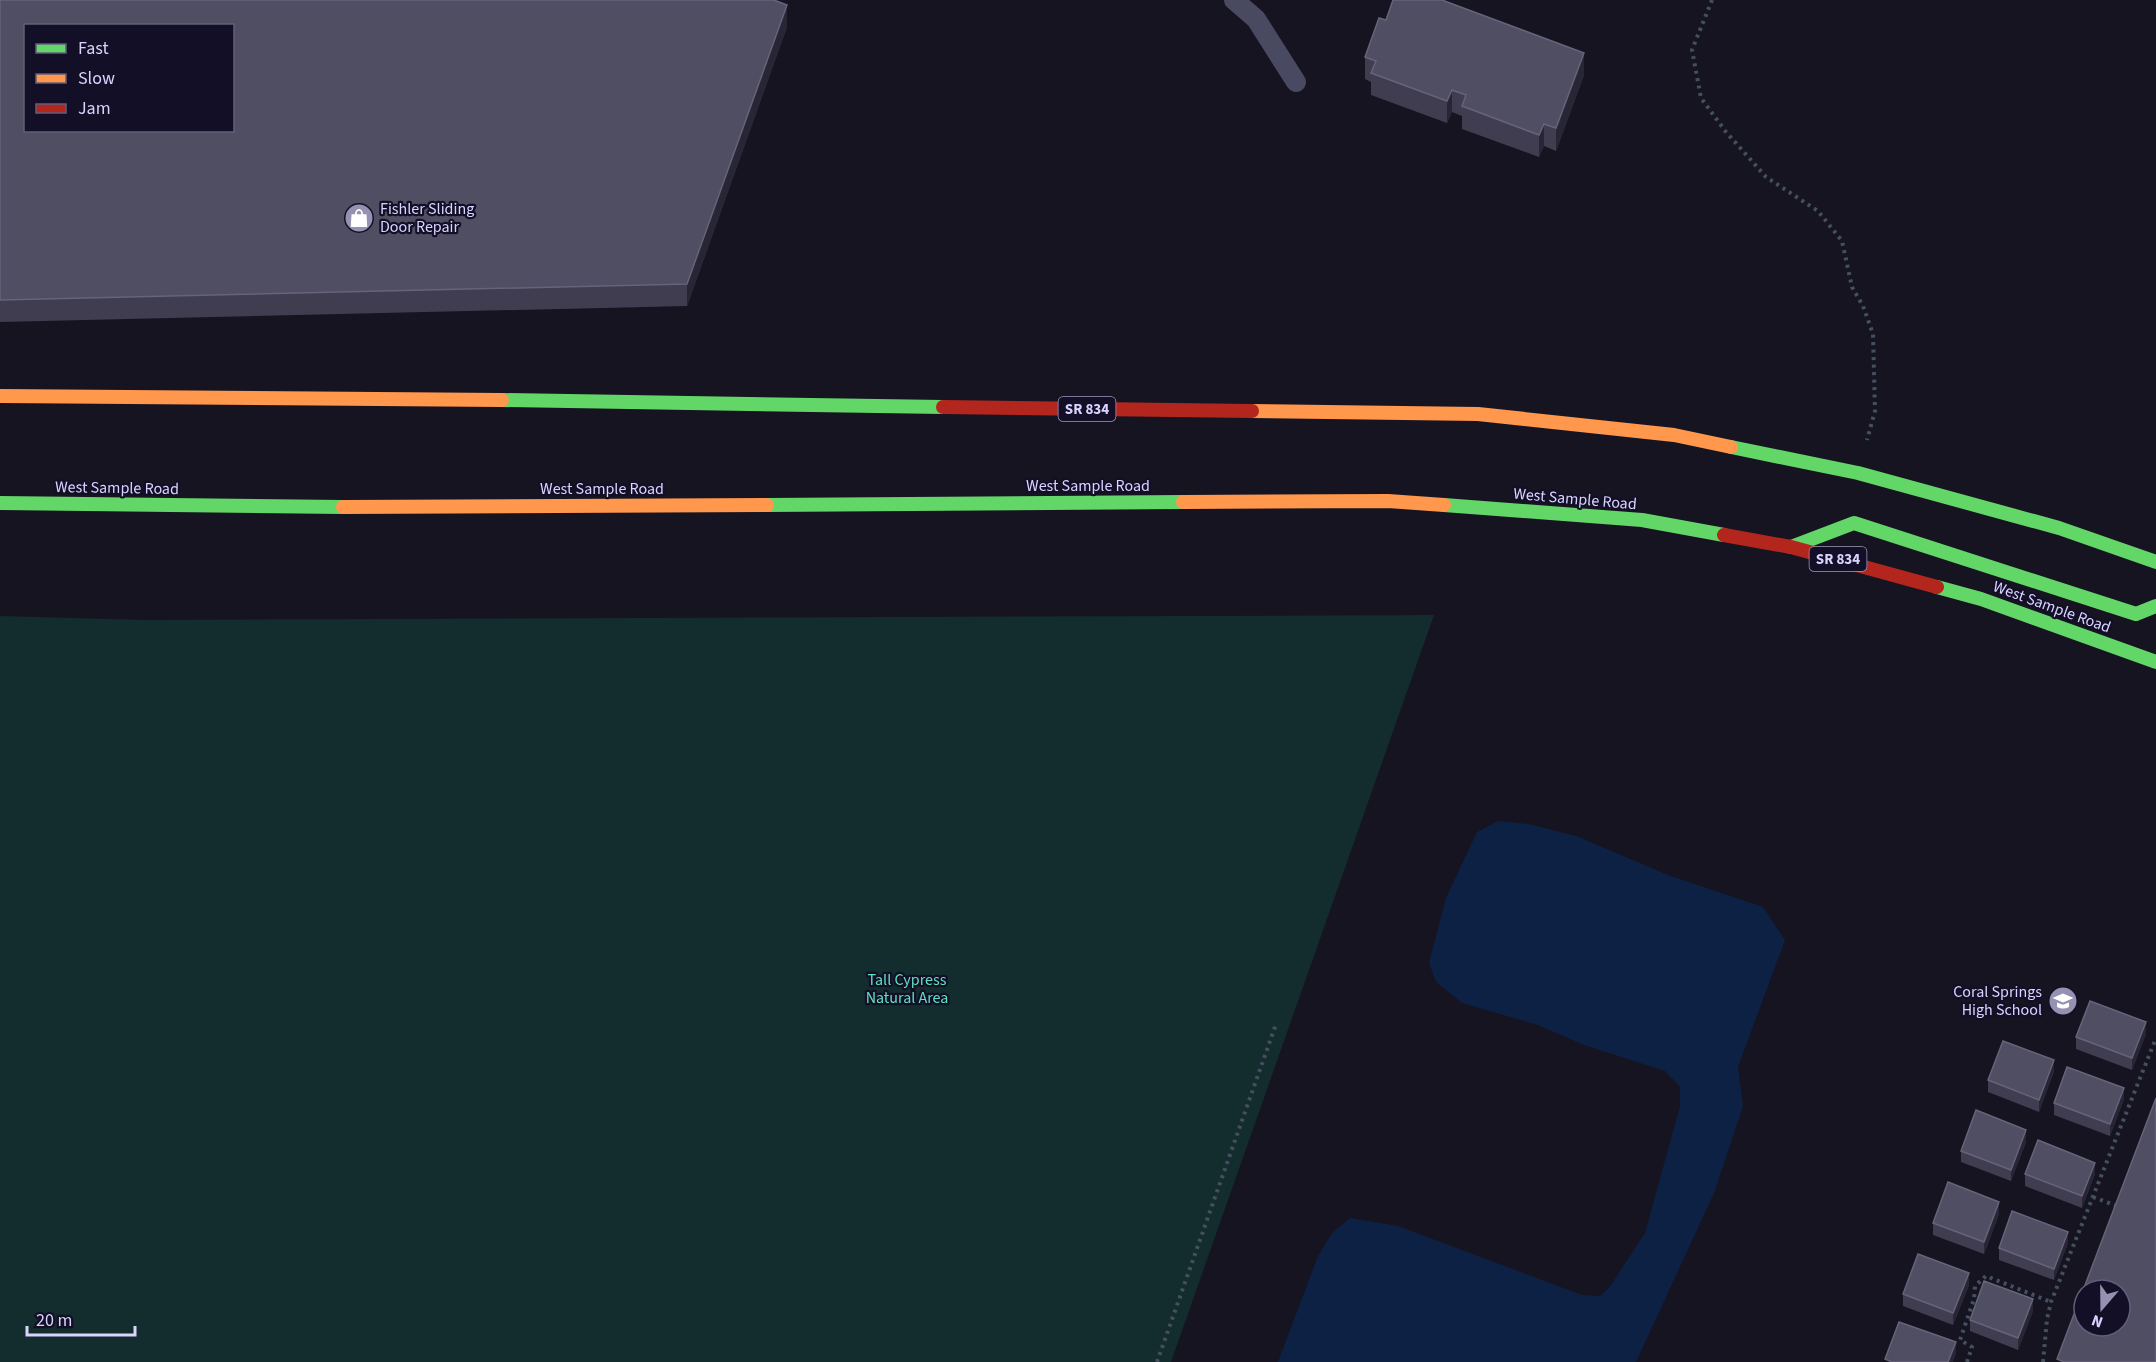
<svg xmlns="http://www.w3.org/2000/svg" width="2156" height="1362" font-family="'Source Sans 3',sans-serif">
<style>
.green{fill:#132c2d}
.water{fill:#0d2144}
.lines{fill:none;stroke-linecap:round;stroke-linejoin:round}
.path{stroke:#44505f;stroke-width:4;stroke-dasharray:3 4.5;stroke-linecap:butt}
.lane{stroke:#4a4962;stroke-width:20}
.fast{stroke:#63d668;stroke-width:14}
.slow{stroke:#ff974d;stroke-width:14}
.jam{stroke:#b3261e;stroke-width:14}
.wall{fill:#403d50}
.shaded-wall{fill:#282635}
.building{fill:#504e63;stroke:#66637b;stroke-width:1.5;fill-rule:evenodd}
.labels{text-anchor:middle;dominant-baseline:central;stroke-width:4.5;stroke-linejoin:round;paint-order:stroke}
.shield{fill:#130f26;stroke:#9e99be;stroke-width:1.5}
.shield-label{font-size:15px;font-weight:bold;fill:#d9d4ff}
.poi-label{font-size:16px;fill:#d9d4ff;stroke:#130f26;text-anchor:start}
.street-label{font-size:16px;fill:#d9d4ff;stroke:#130f26}
.park-label{font-size:16px;fill:#5fe0c0;stroke:#130f26}
</style>
<rect width="100%" height="100%" fill="#161421"/>
<path class="green" d="M 1434,615 L 1171,1362 L 0,1362 L 0,616 L 145,620 Z"/>
<path class="water" d="M 1498,821 L 1529,824 L 1576,836 L 1668,875 L 1763,907 L 1785,940 L 1738,1067 L 1743,1106 L 1714,1193 L 1636,1362 L 1278,1362 L 1318,1256 L 1332,1233 L 1350,1218 L 1398,1226 L 1582,1295 L 1600,1296 L 1609,1288 L 1645,1233 L 1680,1106 L 1680,1086 L 1665,1071 L 1584,1045 L 1538,1025 L 1462,1003 L 1436,982 L 1429,963 L 1446,898 L 1477,832 Z"/>
<g class="lines">
<path class="path" d="M 1712,0 L 1692,50 L 1701,98 L 1726,132 L 1766,177 L 1818,211 L 1842,241 L 1852,287 L 1863,306 L 1873,334 L 1875,411 L 1867,440
M 2093,1197 L 2117,1206
M 1157,1362 L 1276,1024
M 1967,1362 L 1972,1347 L 1960,1340 L 1974,1299 L 1975,1286 L 1986,1276 L 2051,1302
M 2043,1362 L 2047,1319 L 2051,1302 L 2156,1038"/>
<path class="lane" d="M 1234,0 L 1256,19 L 1296,82"/>
<path class="fast" d="M 502,400 L 943,407
M 1731,447 L 1858,473 L 2059,528 L 2156,562
M 0,503 L 343,507
M 767,505 L 1183,502
M 1444,505 L 1642,520 L 1724,535
M 1791,547 L 1854,523 L 2136,614 L 2156,606
M 1937,587 L 1981,599 L 2156,662"/>
<path class="slow" d="M 0,396 L 502,400
M 1252,411 L 1478,414 L 1674,435 L 1731,447
M 1183,502 L 1388,501 L 1444,505
M 343,507 L 767,505"/>
<path class="jam" d="M 943,407 L 1252,411
M 1724,535 L 1791,547 L 1937,587"/>
</g>
<path class="wall" d="M 0,0 L 787,27 L 687,306 L 0,322 Z
M 1386,20 L 1584,75 L 1556,151 L 1544,146 L 1539,157 L 1462,129 L 1462,116 L 1452,112 L 1447,123 L 1371,95 L 1371,82 L 1365,79 L 1365,57 Z
M 2146,1034 L 2132,1070 L 2076,1049 L 2076,1037 Z
M 2054,1071 L 2039,1112 L 1988,1092 L 1988,1080 Z
M 2124,1099 L 2110,1136 L 2054,1115 L 2054,1103 Z
M 2026,1142 L 2011,1181 L 1961,1162 L 1961,1151 Z
M 2025,1174 L 2095,1174 L 2082,1208 L 2025,1186 Z
M 1999,1214 L 1984,1254 L 1933,1235 L 1933,1223 Z
M 2068,1243 L 2054,1280 L 1999,1260 L 1999,1248 Z
M 1969,1285 L 1953,1325 L 1903,1306 L 1903,1294 Z
M 2033,1311 L 2018,1350 L 1970,1331 L 1970,1320 Z"/>
<path class="shaded-wall" d="M 787,5 L 787,27 L 687,306 L 687,284 Z
M 1584,53 L 1584,75 L 1556,151 L 1556,128 Z
M 1452,90 L 1452,112 L 1447,123 L 1447,101 Z
M 1544,124 L 1544,146 L 1539,157 L 1539,135 Z
M 2146,1022 L 2146,1034 L 2132,1070 L 2132,1058 Z
M 2054,1060 L 2054,1071 L 2039,1112 L 2039,1100 Z
M 2124,1088 L 2124,1099 L 2110,1136 L 2110,1124 Z
M 2026,1130 L 2026,1142 L 2011,1181 L 2011,1170 Z
M 2095,1163 L 2095,1174 L 2082,1208 L 2082,1196 Z
M 1999,1202 L 1999,1214 L 1984,1254 L 1984,1242 Z
M 2068,1232 L 2068,1243 L 2054,1280 L 2054,1269 Z
M 1969,1273 L 1969,1285 L 1953,1325 L 1953,1313 Z
M 2033,1299 L 2033,1311 L 2018,1350 L 2018,1338 Z
M 1956,1342 L 1956,1354 L 1953,1362 L 1948,1362 Z"/>
<path class="building" d="M 0,0 L 774,0 L 787,5 L 687,284 L 0,300 ZM 26,26 L 232,26 L 232,130 L 26,130 Z
M 1393,0 L 1442,0 L 1584,53 L 1556,128 L 1544,124 L 1539,135 L 1462,106 L 1466,95 L 1452,90 L 1447,101 L 1371,73 L 1376,61 L 1365,57 L 1379,18 L 1386,20 Z
M 2090,1001 L 2146,1022 L 2132,1058 L 2076,1037 Z
M 2003,1041 L 2054,1060 L 2039,1100 L 1988,1080 Z
M 2067,1067 L 2124,1088 L 2110,1124 L 2054,1103 Z
M 2156,1098 L 2156,1362 L 2064,1362 L 2057,1359 ZM 2084,1290 L 2120,1290 L 2120,1326 L 2084,1326 Z
M 1976,1110 L 2026,1130 L 2011,1170 L 1961,1151 Z
M 2038,1140 L 2095,1163 L 2082,1196 L 2025,1174 Z
M 1948,1182 L 1999,1202 L 1984,1242 L 1933,1223 Z
M 2012,1211 L 2068,1232 L 2054,1269 L 1999,1248 Z
M 1918,1254 L 1969,1273 L 1953,1313 L 1903,1294 Z
M 1984,1281 L 2033,1299 L 2018,1338 L 1970,1320 Z
M 1899,1322 L 1956,1342 L 1948,1362 L 1892,1362 L 1885,1359 Z"/>
<defs>
<g id="shop-disc" transform="scale(1.5)"><circle r="9.5" fill="#9591b1" stroke="#130f26"/><path d="M-5-2.5h2.3a2.7 3.5 0 0 1 5.4 0H5L5.5 6h-11ZM-1.5-2.5h3a1.5 2.3 0 0 0-3 0Z" fill="#fff"/></g>
<g id="school-disc" transform="scale(1.5)"><circle r="9.5" fill="#9591b1" stroke="#130f26"/><path d="M0-5L7-2L0 1L-7-2ZM-4 1L0 2.5L4 1V4Q0 6-4 4Z" fill="#fff"/></g>
</defs>
<g fill-rule="evenodd">
<use href="#shop-disc" x="359" y="218"/>
<use href="#school-disc" x="2063" y="1001"/>
</g>
<g class="labels">
<g class="shield">
<rect x="1058.5" y="397" width="57" height="24" rx="4.5"/>
<rect x="1809.5" y="547" width="57" height="24" rx="4.5"/>
</g>
<g class="shield-label">
<text x="1087" y="409">SR 834</text>
<text x="1838" y="559">SR 834</text>
</g>
<g class="poi-label">
<text x="380" y="209">Fishler Sliding<tspan x="380" dy="18">Door Repair</tspan></text>
<text x="2042" y="992" text-anchor="end">Coral Springs<tspan x="2042" dy="18">High School</tspan></text>
</g>
<g class="street-label">
<text x="1088" y="486">West Sample Road</text>
<text transform="translate(117 488) rotate(1)">West Sample Road</text>
<text x="602" y="489">West Sample Road</text>
<text transform="translate(1575 499) rotate(5)">West Sample Road</text>
<text transform="translate(2052 607) rotate(20)">West Sample Road</text>
</g>
<g class="park-label">
<text x="907" y="980">Tall Cypress<tspan x="907" dy="18">Natural Area</tspan></text>
</g>
</g>
<rect x="24" y="24" width="210" height="108" fill="#130f26" stroke="#625e7d" stroke-width="1.5"/>
<rect x="36" y="44" width="30" height="9" fill="#63d668" stroke="#625e7d" stroke-width="1.5"/>
<text x="78" y="54" font-size="18" fill="#d9d4ff">Fast</text>
<rect x="36" y="74" width="30" height="9" fill="#ff974d" stroke="#625e7d" stroke-width="1.5"/>
<text x="78" y="84" font-size="18" fill="#d9d4ff">Slow</text>
<rect x="36" y="104" width="30" height="9" fill="#b3261e" stroke="#625e7d" stroke-width="1.5"/>
<text x="78" y="114" font-size="18" fill="#d9d4ff">Jam</text>
<g transform="translate(2102 1308) rotate(200)"><circle r="28" fill="#130f26" stroke="#625e7d" stroke-width="1.5"/>
<path d="M0-4.5L10 22L0 15L-10 22Z" fill="#9591b1"/>
<text y="-9" font-size="16" font-weight="bold" text-anchor="middle" fill="#d9d4ff">N</text>
</g>
<path d="M27 1326v9h108v-9" fill="none" stroke="#d9d4ff" stroke-width="3"/>
<text x="36" y="1326" font-size="18" fill="#d9d4ff" stroke="#130f26" stroke-width="4.5" paint-order="stroke">20 m</text>
</svg>
